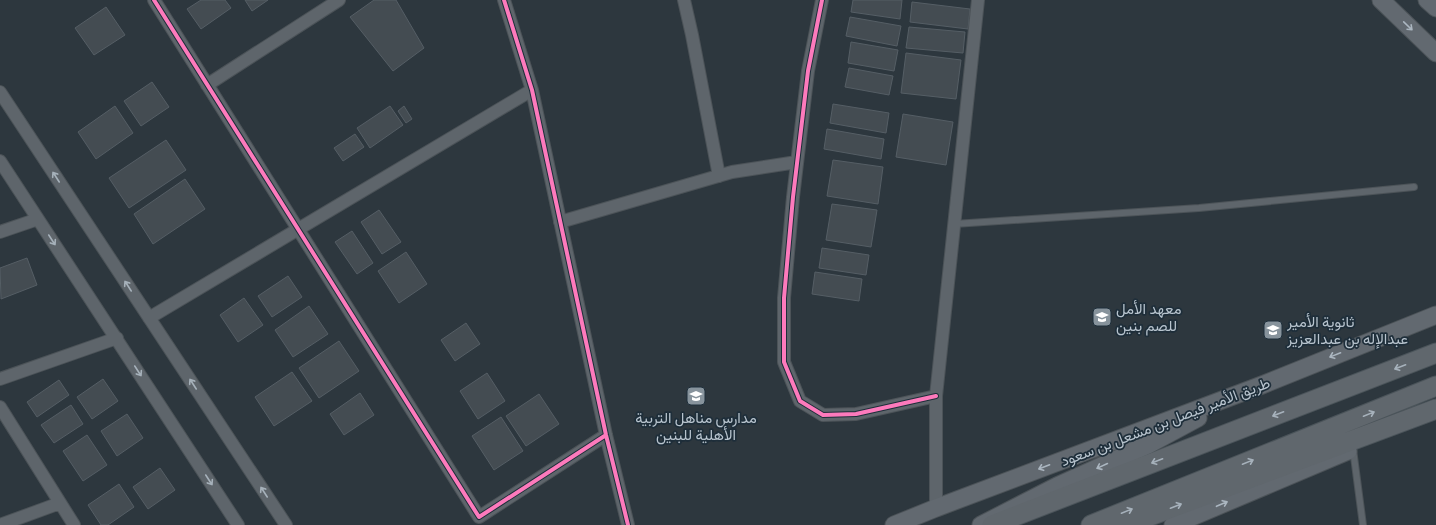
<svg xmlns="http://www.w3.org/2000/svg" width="1436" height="525" font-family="'Exo 2',Vazirmatn,sans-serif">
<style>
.building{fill:#444c52;stroke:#555e65}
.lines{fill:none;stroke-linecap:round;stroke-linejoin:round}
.lane-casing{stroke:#4c5358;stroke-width:8}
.street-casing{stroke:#4c5358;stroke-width:14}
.secondary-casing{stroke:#4c5358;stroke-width:19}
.primary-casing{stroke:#4b545a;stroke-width:21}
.lane{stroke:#5e656b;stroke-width:6}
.street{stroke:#5e656b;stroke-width:12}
.secondary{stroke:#626970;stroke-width:17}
.primary{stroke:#60676d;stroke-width:19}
.cycleway-casing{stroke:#1e2e3a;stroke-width:6}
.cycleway{stroke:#fd7abc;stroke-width:4}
.oneway{stroke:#abb6c0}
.oneway2{stroke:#a6b1ba}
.oneway3{stroke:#a6b1bb}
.labels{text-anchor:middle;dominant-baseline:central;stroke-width:3.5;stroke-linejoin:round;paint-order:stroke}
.poi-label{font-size:15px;fill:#b8c4ce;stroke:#1e2e3a;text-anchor:start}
.street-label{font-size:15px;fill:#b8c4ce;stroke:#1e2e3a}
</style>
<rect width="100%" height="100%" fill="#2d373e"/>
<path class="building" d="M 201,0 L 225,0 L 231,8 L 201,29 L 187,9 Z
M 245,0 L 268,0 L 252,11 Z
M 374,0 L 396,0 L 424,48 L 393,71 L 350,17 Z
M 853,0 L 902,0 L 900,19 L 851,12 Z
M 912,2 L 970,9 L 968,29 L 910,22 Z
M 106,7 L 125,35 L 94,55 L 75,28 Z
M 850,17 L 901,26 L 897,46 L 846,36 Z
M 909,27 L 965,32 L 963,53 L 906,48 Z
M 851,42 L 898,50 L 894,71 L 848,63 Z
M 906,53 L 961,60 L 956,99 L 901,93 Z
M 849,68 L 893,76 L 889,95 L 845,87 Z
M 152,82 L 169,107 L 141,126 L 124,101 Z
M 833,104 L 889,113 L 886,133 L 830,123 Z
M 115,106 L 133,133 L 96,159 L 78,132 Z
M 390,106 L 403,125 L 370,148 L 357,128 Z
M 404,106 L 412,119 L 406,123 L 398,111 Z
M 903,114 L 953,122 L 946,165 L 896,157 Z
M 827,129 L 884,139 L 881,159 L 824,149 Z
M 355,134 L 364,147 L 343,161 L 334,148 Z
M 166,140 L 186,170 L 129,208 L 109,178 Z
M 833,160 L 883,167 L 878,204 L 827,196 Z
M 185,179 L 205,209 L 153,244 L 134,214 Z
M 832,204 L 877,210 L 871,247 L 826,240 Z
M 379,210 L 401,242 L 382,254 L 361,222 Z
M 352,231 L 373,263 L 357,274 L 335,242 Z
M 822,248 L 869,255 L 866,275 L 819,268 Z
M 406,252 L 427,284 L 399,303 L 378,271 Z
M 27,258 L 37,285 L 1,299 L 0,268 Z
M 815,272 L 862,279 L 859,301 L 812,294 Z
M 288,276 L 302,297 L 272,317 L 258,296 Z
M 244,298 L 263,325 L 238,342 L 220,315 Z
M 309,306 L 328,334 L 293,357 L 275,330 Z
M 466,323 L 480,344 L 455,361 L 441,340 Z
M 339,341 L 359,371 L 319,398 L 299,368 Z
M 292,372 L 312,401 L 274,426 L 255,397 Z
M 487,373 L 505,401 L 478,419 L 460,391 Z
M 103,379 L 118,401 L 92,419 L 77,397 Z
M 59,380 L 69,395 L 37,417 L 27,402 Z
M 360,393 L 374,415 L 344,435 L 330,414 Z
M 539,394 L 559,424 L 526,446 L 506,416 Z
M 71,405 L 83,424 L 54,443 L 41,425 Z
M 127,414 L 143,438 L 117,456 L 101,431 Z
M 501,417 L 523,451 L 494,470 L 472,436 Z
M 87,435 L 107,465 L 83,481 L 63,451 Z
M 160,468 L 175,490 L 148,509 L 133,487 Z
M 119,484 L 134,507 L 108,525 L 101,525 L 88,505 Z"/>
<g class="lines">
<g class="lane-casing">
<path id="lane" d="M 954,224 L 1199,208 L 1414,187
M 1353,449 L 1363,525"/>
</g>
<g class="street-casing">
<path id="street" d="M 154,0 L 479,517 L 606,435
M 504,0 L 532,90 L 606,435 L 628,525
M 684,0 L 692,35 L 719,176
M 822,0 L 808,71 L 793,197 L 784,298 L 784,362 L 800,401 L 823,415 L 856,414 L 936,396
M 207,85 L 339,0
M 0,92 L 286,525
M 0,161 L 238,525
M 560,222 L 732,172 L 797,162
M 0,232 L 38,219
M 149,318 L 532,90
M 0,379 L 117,338
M 0,407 L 74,525
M 936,508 L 936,396 L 978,0
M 0,525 L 60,503"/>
</g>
<g class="secondary-casing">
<path id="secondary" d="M 1381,0 L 1436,53
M 1427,0 L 1436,8
M 894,525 L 936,508 L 1262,385 L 1436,315
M 981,525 L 1057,486 L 1148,445 L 1198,418
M 1173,525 L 1348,451"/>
</g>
<g class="primary-casing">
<path id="primary" d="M 992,525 L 1436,353
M 1091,525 L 1436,386
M 1126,525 L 1436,409"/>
</g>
<use href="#lane" class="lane"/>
<use href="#street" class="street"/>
<use href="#secondary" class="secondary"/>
<use href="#primary" class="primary"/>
<g class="cycleway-casing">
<path id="cycleway" d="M 154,0 L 479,517 L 606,435
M 504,0 L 532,90 L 606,435 L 628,525
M 822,0 L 808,71 L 793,197 L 784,298 L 784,362 L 800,401 L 823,415 L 856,414 L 936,396"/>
</g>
<use href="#cycleway" class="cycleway"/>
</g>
<defs><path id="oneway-shaft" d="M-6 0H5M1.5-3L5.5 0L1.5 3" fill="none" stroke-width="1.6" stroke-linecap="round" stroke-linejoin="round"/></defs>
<g class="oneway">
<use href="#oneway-shaft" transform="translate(1408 26) rotate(44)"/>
<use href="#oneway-shaft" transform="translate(1335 355) rotate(158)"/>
<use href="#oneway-shaft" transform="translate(1102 466) rotate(155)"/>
<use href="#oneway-shaft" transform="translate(1044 467) rotate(159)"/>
<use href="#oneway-shaft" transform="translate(1222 504) rotate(-23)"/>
</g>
<g class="oneway2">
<use href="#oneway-shaft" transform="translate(56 177) rotate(-123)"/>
<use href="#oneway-shaft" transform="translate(52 240) rotate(57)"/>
<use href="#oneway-shaft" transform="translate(128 286) rotate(-123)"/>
<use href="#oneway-shaft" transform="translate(138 371) rotate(57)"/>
<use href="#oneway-shaft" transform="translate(193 384) rotate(-123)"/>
<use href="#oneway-shaft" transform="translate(209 480) rotate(57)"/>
<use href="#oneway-shaft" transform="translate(264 492) rotate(-123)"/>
</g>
<g class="oneway3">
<use href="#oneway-shaft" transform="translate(1400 367) rotate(159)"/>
<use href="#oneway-shaft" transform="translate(1278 414) rotate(159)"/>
<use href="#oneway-shaft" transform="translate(1369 414) rotate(-22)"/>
<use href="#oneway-shaft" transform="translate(1157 461) rotate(159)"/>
<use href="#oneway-shaft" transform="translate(1248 462) rotate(-22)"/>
<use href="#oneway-shaft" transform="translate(1176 506) rotate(-21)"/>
<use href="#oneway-shaft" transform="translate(1127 511) rotate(-22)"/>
</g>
<defs>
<g id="school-square" transform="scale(1)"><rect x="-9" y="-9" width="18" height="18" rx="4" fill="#87939c" stroke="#1e2e3a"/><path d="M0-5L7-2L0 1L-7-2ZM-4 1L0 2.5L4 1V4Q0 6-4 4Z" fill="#fff"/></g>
</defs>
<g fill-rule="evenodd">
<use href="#school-square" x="1102" y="317"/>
<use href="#school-square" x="1273" y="330"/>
<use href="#school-square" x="696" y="396"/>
</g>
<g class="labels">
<g class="poi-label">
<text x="1116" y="308">معهد الأمل<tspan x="1116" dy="17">للصم بنين</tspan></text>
<text x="1287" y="321">ثانوية الأمير<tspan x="1287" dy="17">عبدالإله بن عبدالعزيز</tspan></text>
<text x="696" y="417" text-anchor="middle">مدارس مناهل التربية<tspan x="696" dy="17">الأهلية للبنين</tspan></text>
</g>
<g class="street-label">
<text transform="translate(1165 421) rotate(-21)">طريق الأمير فيصل بن مشعل بن سعود</text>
</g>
</g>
</svg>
